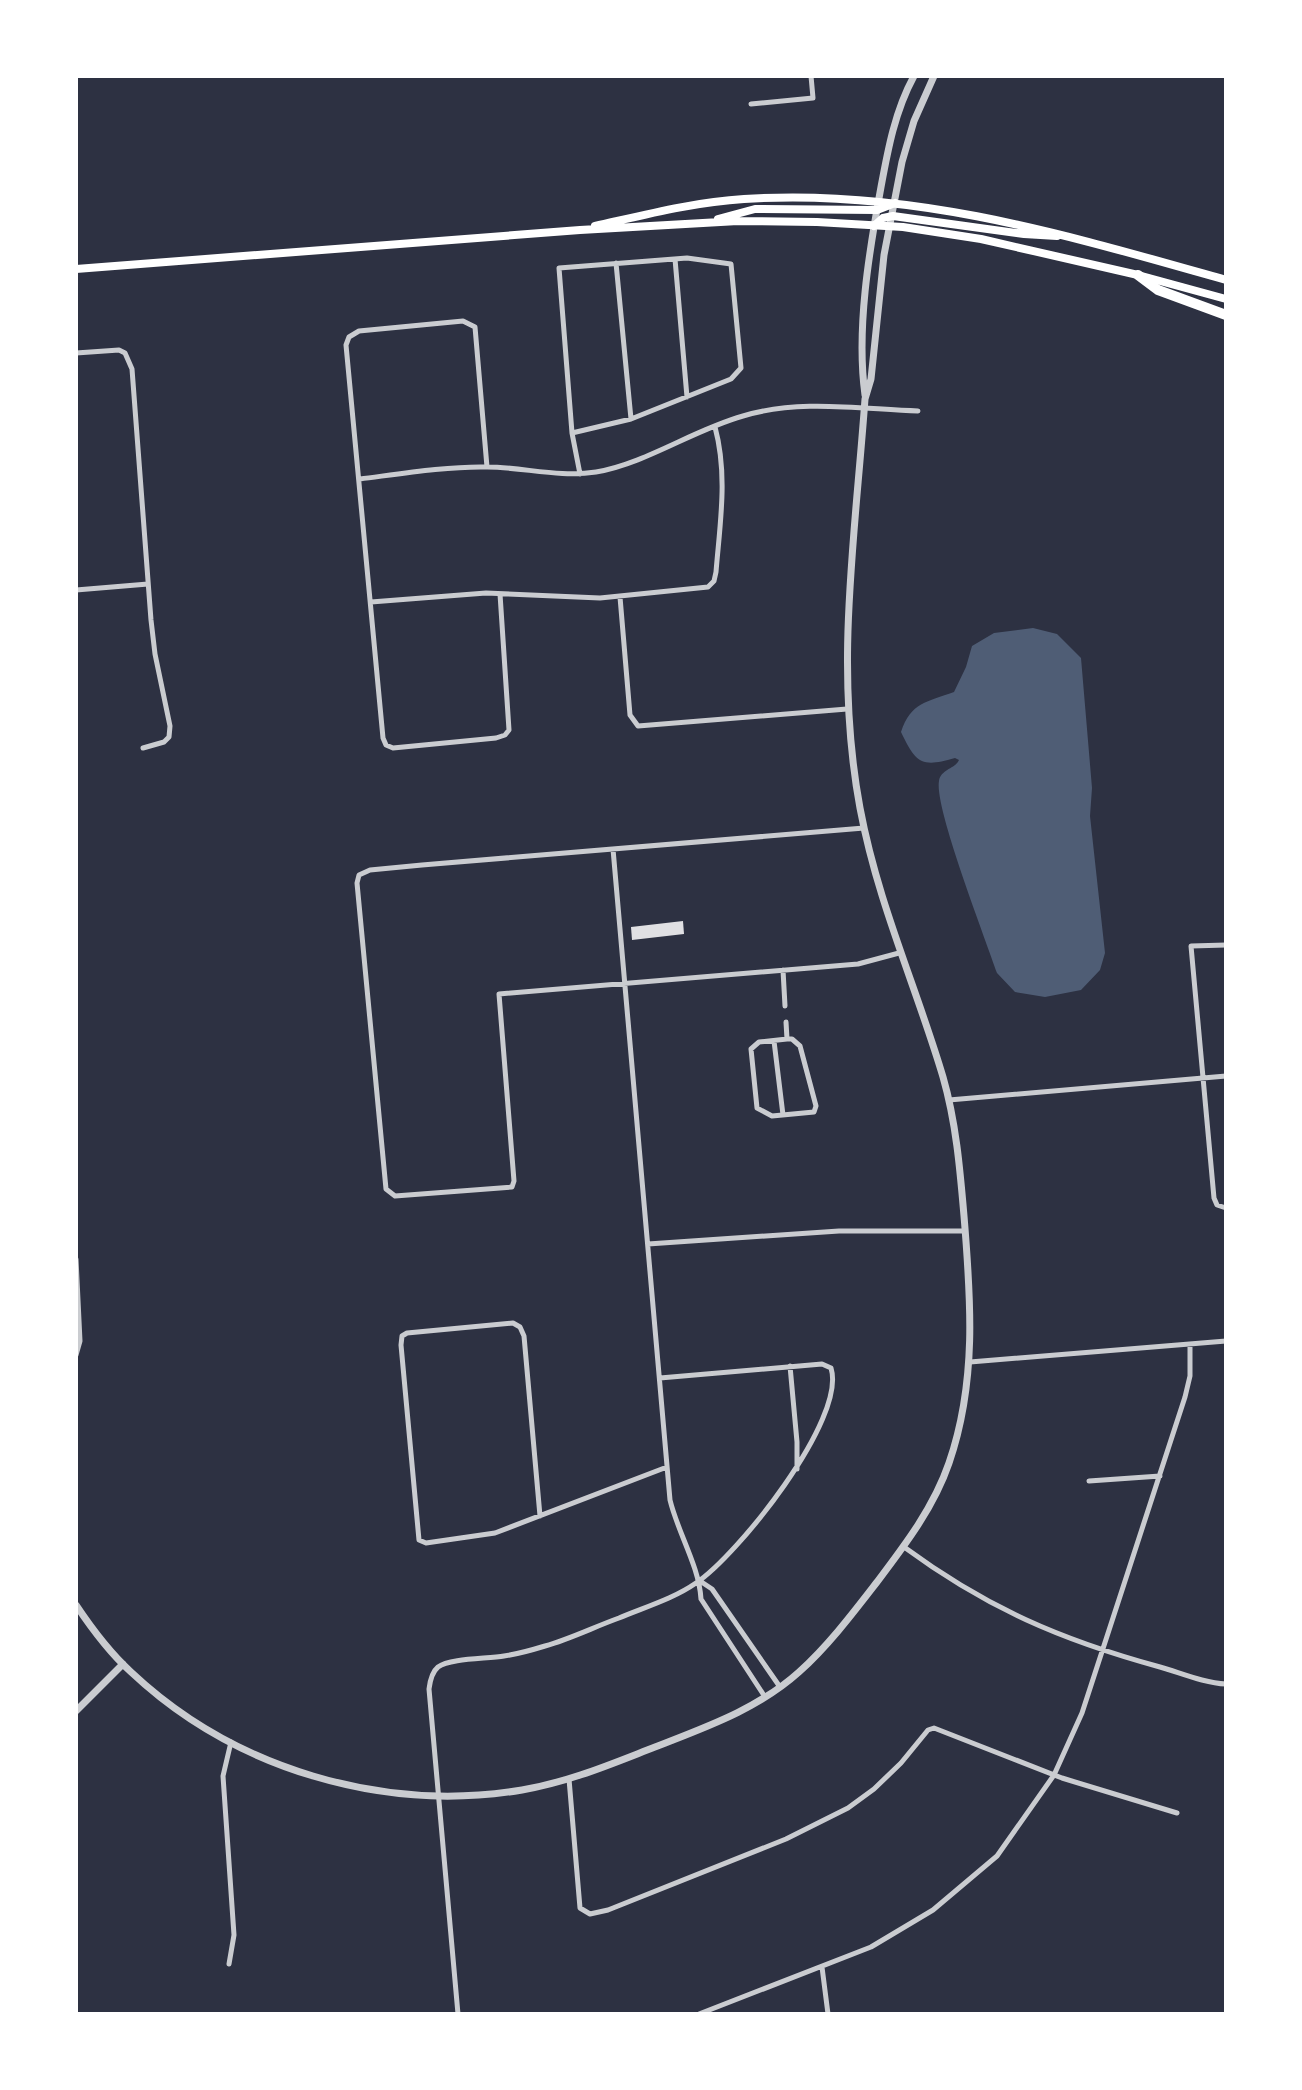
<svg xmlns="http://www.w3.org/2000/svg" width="1302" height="2090" font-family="Raleway,sans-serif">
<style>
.water{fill:#4f5d75}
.building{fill:#e0e0e3}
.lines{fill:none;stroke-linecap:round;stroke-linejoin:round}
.minor{stroke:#caccd0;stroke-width:5}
.tertiary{stroke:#caccd0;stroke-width:7}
.secondary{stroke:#fff;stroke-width:8}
.motorway{stroke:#fff;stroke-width:10}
</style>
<rect width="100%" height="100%" fill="#2d3142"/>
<path class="water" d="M 1033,628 L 1057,634 L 1081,658 L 1092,788 L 1090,816 L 1105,953 L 1100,970 L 1081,990 L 1045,997 L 1015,992 L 997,973 C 986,940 934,807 939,781 C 941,769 955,769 959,760 L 955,758 C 921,768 916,763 901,732 C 911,702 927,702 954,692 L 966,667 L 972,646 L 994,633 Z"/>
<path class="building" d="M 683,921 L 684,934 L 632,940 L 631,927 Z"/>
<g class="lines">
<path class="minor" d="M 751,104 L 813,98 L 811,76
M 675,259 L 687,397
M 616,263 L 631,419
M 76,353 L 119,350 L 125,353 L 132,369 L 151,620 L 155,654 L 170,726 L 169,737 L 164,742 L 143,748
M 572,433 L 631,419 L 731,379 L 741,368 L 731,264 L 687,258 L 559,268 L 572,433 L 580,474
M 487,467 L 475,327 L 463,321 L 359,331 L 349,337 L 346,345 L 383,738 L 386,745 L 393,748 L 496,738 L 505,735 L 509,730 L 500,594
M 360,479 C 399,474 448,466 487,467 C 523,467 559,478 596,472 C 647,463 693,430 743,416 C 799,399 860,409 918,411
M 76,590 L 148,584
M 620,597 L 630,715 L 638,726 L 847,709
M 371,602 L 486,593 L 600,598 L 708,587 L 714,581 L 716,572 C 720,523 728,475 715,427
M 864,828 L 422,865 L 370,870 L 359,875 L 357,883 L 386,1189 L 395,1196 L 512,1187 L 514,1181 L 499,994 L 858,964 L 899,953
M 613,849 L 670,1500 C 678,1533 699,1566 701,1599 L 765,1697
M 1226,945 L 1191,946 L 1214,1198 L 1217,1205 L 1226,1208
M 783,970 L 785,1006
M 786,1022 L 787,1039
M 787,1039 L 792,1039 L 800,1046 L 816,1106 L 814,1112 L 772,1116 L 757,1108 L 751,1049 L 759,1042 Z
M 774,1041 L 783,1115
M 949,1100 L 1226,1076
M 648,1244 L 839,1231 L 965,1231
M 76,1259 L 80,1341 L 76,1355
M 970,1362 L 1226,1341
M 790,1366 L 797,1442 L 797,1469
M 1089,1481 L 1160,1476
M 540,1516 L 524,1336 L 520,1327 L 513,1323 L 407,1333 L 402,1336 L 401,1345 L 419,1540 L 426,1543 L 495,1533 L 667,1467
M 904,1547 C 987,1608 1061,1640 1160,1667 C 1181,1673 1204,1683 1226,1684
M 700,1581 L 712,1589 L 780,1687
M 569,1779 L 580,1908 L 590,1914 L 608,1910 L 786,1839 L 848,1808 L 874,1789 L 901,1763 L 928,1730 L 934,1728 L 1062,1778 L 1177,1813
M 229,1964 L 234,1935 L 223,1776 L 231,1742
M 822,1967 L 828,2014
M 458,2014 L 429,1689 C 430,1681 432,1672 438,1667 C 450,1658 488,1659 504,1656 C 518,1654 532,1650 545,1646 C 570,1639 594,1627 619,1618 C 645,1607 673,1599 696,1583 C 737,1556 847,1419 831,1368 L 822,1364 L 660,1378
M 699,2014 L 871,1947 L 933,1910 L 997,1856 L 1054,1775 L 1082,1713 L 1185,1397 L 1190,1376 L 1190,1344"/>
<path class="tertiary" d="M 865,395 C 856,330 869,252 881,187 C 888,149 895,111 914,76
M 76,1605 C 92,1629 110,1653 131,1672 C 234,1769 383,1813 522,1790 C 569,1782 611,1764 655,1747 C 706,1727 758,1709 799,1672 C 828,1646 853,1613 877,1582 C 905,1545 934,1507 949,1463 C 977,1382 971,1300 964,1216 C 960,1169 956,1122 943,1077 C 916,986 878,904 860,808 C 834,668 855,539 865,399 L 871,379 L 884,255 L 902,162 L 914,121 L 934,76
M 76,1711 L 123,1664"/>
<path class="secondary" d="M 718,219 L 755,209 L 877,210 L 895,203
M 595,226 C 644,215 694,202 744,199 C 912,188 1067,235 1226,280
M 874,226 L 883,218 L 893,216 L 1024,234 L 1057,236
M 76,269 L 580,230 L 738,221 L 817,222 L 903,227 L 981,239 L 1138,275 L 1226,299"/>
<path class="motorway" d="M 1138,275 L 1158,290 L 1226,315"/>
</g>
<rect width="1302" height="2090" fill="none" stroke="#ffffff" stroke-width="156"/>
</svg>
